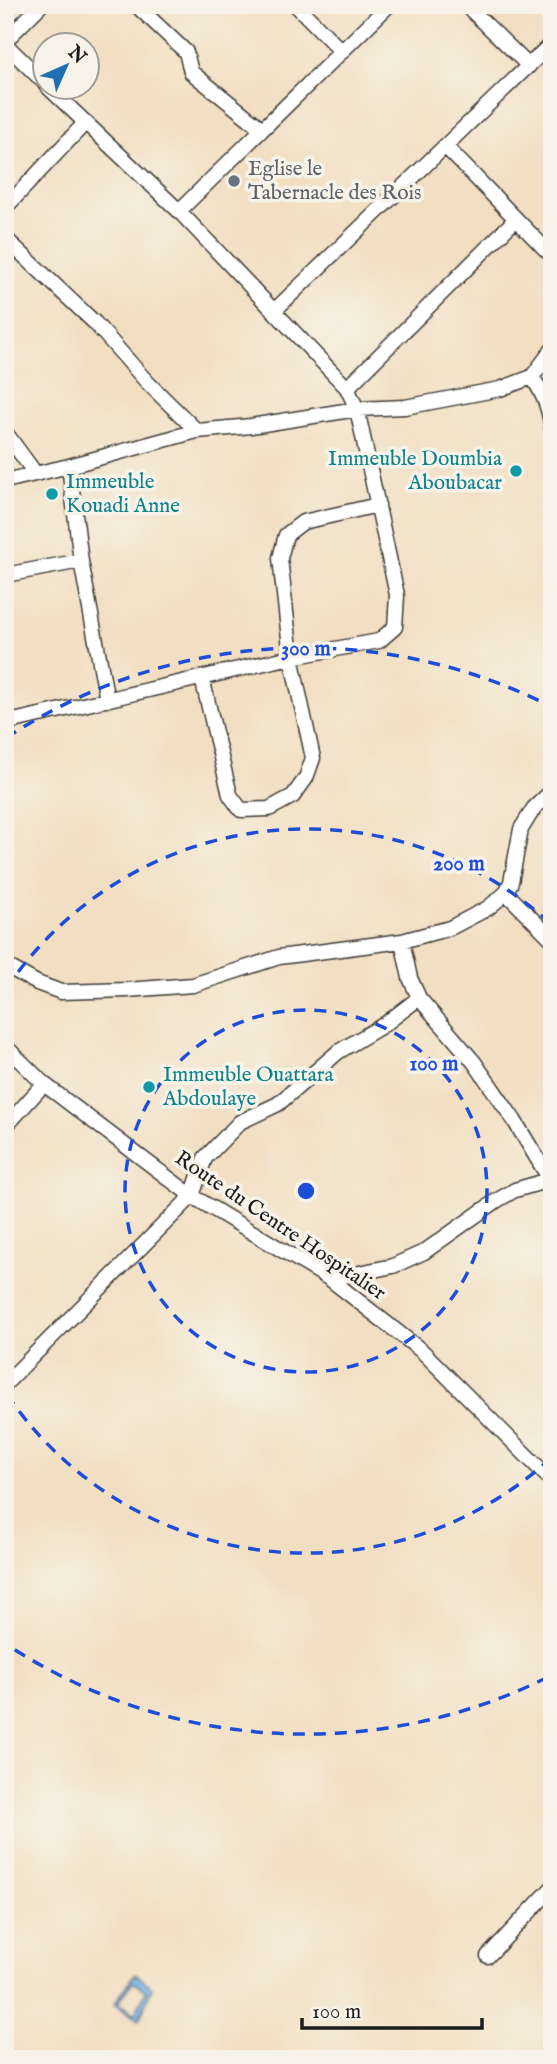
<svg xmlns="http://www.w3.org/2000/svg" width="557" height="2064" font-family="'IM FELL English',serif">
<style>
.water{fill:url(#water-ripples);stroke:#486681;stroke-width:2;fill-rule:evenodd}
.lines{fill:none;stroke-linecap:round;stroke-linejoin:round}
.minor-casing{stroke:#3c3935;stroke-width:17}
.minor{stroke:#fff;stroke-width:14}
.ring{fill:none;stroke:#1d4ed8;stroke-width:3.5;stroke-dasharray:12 9}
.worship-dot{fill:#6b7280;stroke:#f7f3e8;stroke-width:2.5}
.culture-dot{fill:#0f9aa8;stroke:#f7f3e8;stroke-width:2.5}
.labels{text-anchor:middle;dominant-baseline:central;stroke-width:7;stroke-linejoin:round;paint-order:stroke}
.worship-label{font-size:21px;fill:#5b616d;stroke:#f7f3e8;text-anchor:start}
.culture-label{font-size:21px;fill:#0d838f;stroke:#f7f3e8;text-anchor:start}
.street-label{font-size:21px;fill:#1c1c1c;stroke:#f7f3e8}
.centre{fill:#1d4ed8;stroke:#f7f3e8;stroke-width:3.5}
.ring-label{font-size:21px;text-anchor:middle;font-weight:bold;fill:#1d4ed8;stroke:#f7f3e8;stroke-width:7;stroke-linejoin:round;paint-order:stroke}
</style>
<defs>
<pattern id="water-ripples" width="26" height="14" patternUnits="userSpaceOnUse" patternTransform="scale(1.75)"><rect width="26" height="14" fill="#75b0e6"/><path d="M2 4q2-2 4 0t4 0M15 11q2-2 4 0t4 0" fill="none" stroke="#5f8eba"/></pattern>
</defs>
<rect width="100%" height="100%" fill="#f7f3e8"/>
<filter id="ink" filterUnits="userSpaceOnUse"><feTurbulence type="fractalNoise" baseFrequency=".0143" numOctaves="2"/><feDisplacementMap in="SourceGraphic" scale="14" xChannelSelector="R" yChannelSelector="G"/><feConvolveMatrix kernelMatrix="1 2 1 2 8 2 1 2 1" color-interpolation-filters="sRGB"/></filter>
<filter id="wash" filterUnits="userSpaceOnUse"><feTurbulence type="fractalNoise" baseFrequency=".00686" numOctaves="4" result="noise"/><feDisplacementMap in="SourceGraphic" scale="28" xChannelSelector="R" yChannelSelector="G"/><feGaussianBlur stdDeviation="1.57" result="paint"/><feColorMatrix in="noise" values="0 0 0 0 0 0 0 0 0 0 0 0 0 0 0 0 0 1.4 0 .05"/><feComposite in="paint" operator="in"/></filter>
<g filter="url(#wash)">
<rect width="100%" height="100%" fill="#f2dec1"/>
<path class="water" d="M 135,1974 L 152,1987 L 139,2020 L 114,2004 ZM 133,1982 L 146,1991 L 135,2014 L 118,2003 Z"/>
</g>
<g filter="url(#ink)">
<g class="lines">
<g class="minor-casing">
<path id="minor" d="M 136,5 L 186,52 L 191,72 L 261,128
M 296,5 L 342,52
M 466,5 L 529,66
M 5,41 L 41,5
M 5,44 L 46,84
M 446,147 L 552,256
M 5,208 L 85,123
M 179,211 L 389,5
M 5,238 L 95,323 L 147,382 L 197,431
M 274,311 L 552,43
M 532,377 C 544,394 549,409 552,429
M 347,388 L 515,220
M 5,432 L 35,473
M 69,466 L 81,561 L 107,700
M 5,481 L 69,466 L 197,431 L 251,426 L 357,409 L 405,407 L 500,389 L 532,377 L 552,350
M 5,575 L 81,561
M 202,678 L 230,795 L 241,810 L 269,809 L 293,796 L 306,778 L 313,758 L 291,657 L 280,558 L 286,535 L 303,522 L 378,505
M 5,723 L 291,657 L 379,641 L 395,627 L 397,595 L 357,409 L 347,388 L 179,211 L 49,88
M 506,893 L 552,939
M 402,941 L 410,978 L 419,998 L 474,1062 L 514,1120 L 552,1183
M 5,965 L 37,983 L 61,992 L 127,990 L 193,985 L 279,957 L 402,941 L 450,928 L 488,908 L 506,893 L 511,882 L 521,829 L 534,808 L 552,791
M 5,1046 L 44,1084 L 192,1196 L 330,1279 L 423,1352 L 552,1481
M 5,1127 L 44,1084
M 330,1279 L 393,1266 L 424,1252 L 496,1201 L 515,1190 L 549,1180
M 5,1384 L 192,1196 L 205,1158 L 240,1122 L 278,1104 L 338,1052 L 385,1024 L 419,998
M 488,1956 L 552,1888"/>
</g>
<use href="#minor" class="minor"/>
</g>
</g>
<g class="ring">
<circle cx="306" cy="1191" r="181"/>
<path d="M551 1458A362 362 0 0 1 6 1393M6 989A362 362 0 0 1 551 924"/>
<path d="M548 1677A543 543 0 0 1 6 1644M6 738A543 543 0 0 1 548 705"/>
</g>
<circle class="worship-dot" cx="234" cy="181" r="7"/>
<g class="culture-dot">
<circle cx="516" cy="471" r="7"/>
<circle cx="52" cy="494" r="7"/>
<circle cx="149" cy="1087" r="7"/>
</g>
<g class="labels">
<g class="worship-label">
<text x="248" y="169">Eglise le<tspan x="248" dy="24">Tabernacle des Rois</tspan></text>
</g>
<g class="culture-label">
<text x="502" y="459" text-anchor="end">Immeuble Doumbia<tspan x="502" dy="24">Aboubacar</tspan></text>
<text x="66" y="482">Immeuble<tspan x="66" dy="24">Kouadi Anne</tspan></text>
<text x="163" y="1075">Immeuble Ouattara<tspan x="163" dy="24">Abdoulaye</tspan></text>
</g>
<g class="street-label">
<text transform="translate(280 1226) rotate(34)">Route du Centre Hospitalier</text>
</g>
</g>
<circle cx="306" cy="1191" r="10" class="centre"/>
<g class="ring-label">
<text x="306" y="655">300 m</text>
<text x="459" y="870">200 m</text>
<text x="434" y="1070">100 m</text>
</g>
<rect width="557" height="2064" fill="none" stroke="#f7f3e8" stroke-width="28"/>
<g transform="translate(66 66) rotate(45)"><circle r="33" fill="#f7f3e8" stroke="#9f9d96" stroke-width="2"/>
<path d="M0-5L12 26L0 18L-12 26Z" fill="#1f6fb2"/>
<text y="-10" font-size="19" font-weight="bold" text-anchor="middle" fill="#1c1c1c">N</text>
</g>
<path d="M302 2018v10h180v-10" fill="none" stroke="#1c1c1c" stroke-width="3.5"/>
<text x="312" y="2018" font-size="21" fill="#1c1c1c" stroke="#f7f3e8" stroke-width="5" paint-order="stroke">100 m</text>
</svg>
